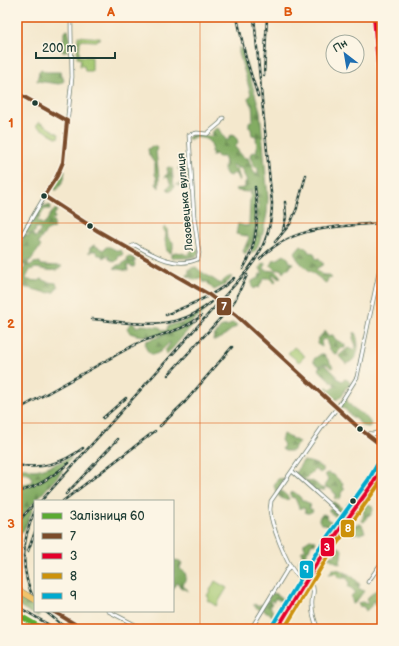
<svg xmlns="http://www.w3.org/2000/svg" width="399" height="646" font-family="'Balsamiq Sans',sans-serif">
<style>
.green{fill:#a4c871;stroke:#628252}
.forest{fill:url(#forest-firs);stroke:#51744c}
.lines{fill:none;stroke-linecap:round;stroke-linejoin:round}
.street-casing{stroke:#6a796a;stroke-width:4.5}
.secondary-casing{stroke:#6a796a;stroke-width:6}
.primary-casing{stroke:#6a796a;stroke-width:6}
.street{stroke:#fff;stroke-width:3}
.secondary{stroke:#f9e7c3;stroke-width:4.5}
.primary{stroke:#f1c36a;stroke-width:5}
.rail-casing{stroke:#1f3d34;stroke-width:2.5}
.rail{stroke:#fcf5e5;stroke-width:1;stroke-dasharray:3;stroke-linecap:butt}
.street-bridge-casing{stroke:#6a796a;stroke-width:4.5;stroke-linecap:butt}
.primary-bridge-casing{stroke:#6a796a;stroke-width:6;stroke-linecap:butt}
.street-bridge{stroke:#fff;stroke-width:3}
.primary-bridge{stroke:#f1c36a;stroke-width:5}
.bus-1-casing{stroke:#fcf5e5;stroke-width:7}
.bus-2-casing{stroke:#fcf5e5;stroke-width:7}
.bus-3-casing{stroke:#fcf5e5;stroke-width:7}
.bus-4-casing{stroke:#fcf5e5;stroke-width:7}
.bus-1{stroke:#7a4b2a;stroke-width:4}
.bus-2{stroke:#e4002b;stroke-width:4}
.bus-3{stroke:#cc910a;stroke-width:4}
.bus-4{stroke:#00a9ce;stroke-width:4}
.rail-1-casing{stroke:#fcf5e5;stroke-width:8}
.rail-1{stroke:#5aaa31;stroke-width:5}
.grid{fill:none;stroke:#de580e;stroke-width:1;stroke-opacity:0.55}
.bus-dot{fill:#1f3d34;stroke:#fcf5e5;stroke-width:1.5}
.labels{text-anchor:middle;dominant-baseline:central;stroke-width:3.5;stroke-linejoin:round;paint-order:stroke}
.street-label{font-size:11px;fill:#1f3d34;stroke:#fcf5e5}
.line-badge{stroke:#fcf5e5;stroke-width:1.5}
.badge-label{font-size:11px;text-anchor:middle;font-weight:bold;fill:#fff}
.neatline{fill:none;stroke:#de580e;stroke-width:1.5}
.grid-label{font-size:13px;text-anchor:middle;font-weight:bold;fill:#de580e}
</style>
<defs>
<pattern id="forest-firs" width="22" height="20" patternUnits="userSpaceOnUse"><rect width="22" height="20" fill="#83ac63"/><path d="M5 1l3.5 6h-7zM16 11l3.5 6h-7z" fill="#6b8d52"/></pattern>
</defs>
<rect width="100%" height="100%" fill="#fcf5e5"/>
<filter id="ink" filterUnits="userSpaceOnUse"><feTurbulence type="fractalNoise" baseFrequency=".025" numOctaves="2"/><feDisplacementMap in="SourceGraphic" scale="8" xChannelSelector="R" yChannelSelector="G"/><feConvolveMatrix kernelMatrix="1 2 1 2 8 2 1 2 1" color-interpolation-filters="sRGB"/></filter>
<filter id="wash" filterUnits="userSpaceOnUse"><feTurbulence type="fractalNoise" baseFrequency=".012" numOctaves="4" result="noise"/><feDisplacementMap in="SourceGraphic" scale="16" xChannelSelector="R" yChannelSelector="G"/><feGaussianBlur stdDeviation="0.9" result="paint"/><feColorMatrix in="noise" values="0 0 0 0 0 0 0 0 0 0 0 0 0 0 0 0 0 1.4 0 .05"/><feComposite in="paint" operator="in"/></filter>
<g filter="url(#wash)">
<rect width="100%" height="100%" fill="#f4e8cd"/>
<path class="green" d="M 78,36 L 101,38 L 96,41 L 80,40 L 79,56 L 92,57 L 92,71 L 85,71 L 84,66 L 80,66 L 81,59 L 77,58 Z
M 39,122 L 59,134 L 58,138 L 36,126 Z
M 294,347 L 305,356 L 299,362 L 288,353 Z
M 215,581 L 227,588 L 216,606 L 207,600 L 209,597 L 207,596 Z"/>
<path class="forest" d="M 68,30 L 70,37 L 69,51 L 66,50 L 64,53 L 62,51 L 64,48 L 62,43 L 64,39 L 64,32 Z
M 239,47 L 242,49 L 260,111 L 268,198 L 267,213 L 263,233 L 256,250 L 251,254 C 252,233 265,212 254,190 L 251,190 L 248,192 L 238,191 L 235,189 L 245,188 L 245,182 L 247,181 L 241,168 L 238,168 L 233,165 L 231,165 L 233,168 L 237,169 L 240,180 L 239,181 L 235,173 L 230,176 L 227,175 L 224,170 L 225,157 L 218,157 L 216,154 L 212,156 L 213,153 L 211,152 L 212,146 C 208,137 200,137 191,138 L 190,140 L 187,137 L 198,133 L 211,137 L 212,136 L 211,133 L 215,129 L 218,128 L 226,140 L 229,140 L 229,136 L 233,135 L 237,139 L 238,143 L 235,147 L 244,158 L 248,158 L 255,174 L 258,174 L 258,168 L 255,167 L 250,157 L 251,153 L 253,152 L 255,153 L 257,149 L 256,136 L 252,135 L 251,129 L 249,127 L 249,122 L 253,120 L 252,103 L 250,103 L 248,98 L 251,95 L 250,91 L 239,53 Z
M 41,69 L 46,72 L 60,72 L 62,75 L 64,81 L 59,84 L 37,81 L 39,72 Z
M 152,146 L 158,148 L 156,152 L 159,177 L 159,188 L 156,184 L 157,179 L 155,174 L 155,164 L 149,155 L 148,149 Z
M 183,164 L 186,168 L 188,166 L 189,167 L 191,190 L 183,185 L 179,186 L 176,185 L 184,182 L 181,180 L 185,179 L 183,168 L 177,169 Z
M 169,167 L 172,168 L 174,187 L 170,192 L 167,188 L 171,185 L 168,177 L 164,177 L 168,173 L 167,168 Z
M 63,169 L 65,170 L 64,179 L 57,190 L 56,190 L 53,188 L 53,185 L 61,170 Z
M 252,191 C 261,202 255,244 245,254 L 243,251 L 249,238 L 247,236 L 236,234 L 238,224 L 245,226 L 249,225 L 250,198 L 251,195 L 250,192 Z
M 47,205 L 51,206 L 50,209 L 45,209 C 41,213 41,217 37,221 L 44,225 C 48,219 51,212 56,209 L 57,211 L 54,215 L 55,218 L 51,220 L 54,223 L 53,229 L 46,231 L 38,243 L 41,246 L 30,261 L 26,261 L 23,264 L 28,262 L 29,266 L 34,263 L 40,262 L 41,265 L 62,266 C 57,274 44,269 36,268 L 30,270 L 26,278 L 27,280 L 39,281 L 41,279 L 47,282 L 56,283 L 58,287 L 54,292 C 46,295 34,288 26,288 L 24,287 L 17,287 L 17,271 L 19,275 L 21,276 L 23,269 L 26,267 L 22,264 L 21,264 L 17,262 L 17,245 L 23,240 L 23,235 L 28,236 L 33,234 L 35,238 L 41,230 L 36,227 L 35,232 L 30,234 L 24,233 L 28,225 L 31,224 L 33,221 L 33,219 L 36,216 L 35,214 C 39,207 41,207 47,205 Z
M 165,227 L 167,228 L 168,238 L 173,242 L 173,248 L 171,253 L 167,251 L 165,240 L 166,233 L 163,229 Z
M 94,245 L 103,250 L 106,247 L 110,247 L 118,251 L 121,250 L 123,254 L 121,256 L 118,255 L 118,259 L 115,262 L 109,259 L 108,255 L 103,258 L 101,255 L 98,255 L 96,251 L 92,251 L 89,253 L 90,248 Z
M 301,245 L 308,250 L 308,252 L 314,253 L 316,259 L 319,258 L 320,261 L 324,264 L 316,269 L 317,271 L 324,275 L 328,275 L 332,278 L 327,279 L 327,282 L 325,283 C 318,275 295,264 295,252 Z
M 194,248 L 199,251 L 197,256 L 188,258 L 171,258 L 171,255 L 176,252 L 182,253 L 187,255 Z
M 284,255 L 289,259 L 289,262 L 293,263 L 289,269 L 286,269 L 283,273 L 281,269 L 277,270 L 270,265 L 273,263 L 273,260 L 278,259 Z
M 130,257 L 135,259 L 135,262 L 132,262 L 135,264 L 134,267 L 127,265 L 128,271 L 114,268 L 118,265 L 122,265 L 125,261 L 131,263 L 127,260 L 127,258 Z
M 264,263 L 266,264 L 264,268 L 265,270 L 276,271 L 281,277 L 279,279 L 273,274 L 272,275 L 276,281 L 275,283 L 269,278 L 265,278 L 261,283 L 259,288 L 256,287 L 254,289 L 252,287 L 252,281 L 259,278 L 260,274 L 263,274 L 260,268 L 262,264 Z
M 196,267 C 202,274 212,277 220,284 C 224,281 227,276 232,277 L 225,285 L 214,290 L 209,285 L 208,282 L 203,282 L 201,277 L 195,280 L 187,276 L 189,272 L 189,269 Z
M 206,308 L 208,308 C 190,328 156,343 130,333 L 127,328 L 131,323 L 135,324 L 136,327 L 138,326 L 140,327 L 141,325 C 148,325 153,327 160,327 L 161,329 L 166,331 L 168,326 L 178,323 L 180,324 C 188,318 198,315 206,308 Z
M 194,323 L 172,349 L 166,354 L 165,351 L 170,344 L 170,342 C 166,345 155,362 147,350 C 145,347 145,344 146,341 L 170,333 Z
M 231,323 L 236,324 L 236,327 C 228,331 222,340 213,340 L 214,336 L 222,326 L 228,326 Z
M 325,331 L 328,337 L 330,335 L 333,335 L 335,339 L 345,345 L 345,348 L 340,348 L 337,355 C 329,351 328,346 326,339 L 321,340 L 322,347 L 317,344 L 318,339 Z
M 355,332 C 360,344 360,359 346,364 L 339,356 L 348,348 L 352,350 L 355,349 L 356,346 L 353,338 L 354,333 Z
M 321,354 L 324,354 L 333,367 L 332,369 L 327,364 L 323,364 L 319,366 L 314,362 L 314,359 Z
M 325,365 L 336,375 L 336,378 L 342,381 L 345,379 C 349,380 350,382 350,385 L 345,389 L 343,395 L 336,400 L 325,388 L 328,387 L 330,390 L 335,386 L 334,384 L 318,369 L 319,367 Z
M 344,398 L 346,398 C 350,411 367,412 371,425 L 369,427 L 362,426 L 355,417 L 352,417 L 345,409 L 341,408 L 340,405 Z
M 283,434 L 299,442 L 292,451 L 285,451 L 282,449 L 284,445 L 281,440 Z
M 68,458 L 72,458 L 59,470 L 62,469 L 62,472 L 17,521 L 18,506 L 17,486 L 32,482 L 31,475 L 21,472 L 21,468 C 26,467 29,469 33,470 C 42,470 61,462 68,458 Z
M 303,461 C 312,462 318,464 324,470 L 320,473 L 315,469 L 304,480 L 308,481 L 309,483 L 311,481 L 316,483 L 321,488 L 324,488 L 325,490 L 319,490 L 317,493 L 313,490 L 312,486 L 310,486 L 295,473 Z
M 328,473 L 334,475 L 343,484 L 342,487 L 345,489 L 341,493 L 341,497 L 338,499 L 334,498 L 337,494 L 335,494 L 331,489 L 325,487 L 324,486 L 328,480 L 325,474 Z
M 283,478 L 283,481 L 279,489 L 288,497 L 289,499 C 279,501 276,493 274,485 L 278,479 Z
M 294,492 L 300,497 L 301,499 L 308,503 L 310,505 L 309,509 L 312,509 L 313,511 L 309,513 L 306,513 L 304,508 L 299,508 L 295,498 L 291,497 L 291,493 Z
M 363,501 L 372,506 L 373,510 L 371,515 L 367,516 L 366,520 L 364,522 L 362,521 L 364,513 L 358,506 Z
M 332,502 L 334,502 L 344,510 L 348,503 L 351,502 L 354,505 L 349,513 L 341,520 L 336,517 L 329,511 L 329,509 L 330,508 L 336,513 L 338,513 L 331,504 Z
M 32,507 L 33,509 L 24,530 L 22,532 L 20,531 L 18,533 L 17,541 L 17,522 Z
M 323,514 L 326,515 L 329,521 L 331,521 L 339,526 L 334,530 L 325,524 L 321,524 L 319,520 L 320,516 Z
M 352,520 L 354,525 L 360,524 L 362,525 L 365,532 L 360,534 L 356,533 L 353,535 L 352,534 L 354,532 L 350,528 L 345,530 L 343,529 L 346,524 Z
M 310,539 L 315,540 L 316,543 L 311,544 L 309,550 L 307,550 L 307,554 L 305,556 L 307,558 L 304,562 L 299,561 L 299,560 L 303,556 L 301,552 L 306,549 L 304,547 L 304,543 Z
M 338,547 L 341,548 L 341,549 L 342,550 L 340,564 L 332,560 L 327,556 L 334,556 L 336,554 L 334,550 Z
M 174,560 L 180,561 L 182,563 L 180,568 L 181,570 L 185,572 L 186,577 L 183,586 L 187,589 L 188,591 L 180,587 L 178,583 L 176,583 L 173,589 Z
M 333,569 C 343,569 355,577 360,585 L 358,588 L 364,591 L 355,603 L 353,604 L 351,596 L 355,592 L 351,588 L 348,587 L 349,585 L 349,581 L 346,578 L 340,578 L 335,573 L 329,574 Z
M 376,590 L 378,591 L 378,599 L 380,604 L 377,606 L 373,600 L 371,606 L 366,611 L 364,607 L 359,606 L 358,603 L 362,602 L 367,604 L 368,603 L 366,599 Z
M 273,593 L 276,594 L 278,597 L 279,597 L 289,602 L 286,603 L 280,600 L 278,600 L 276,598 L 273,602 L 272,600 L 270,602 L 272,604 L 270,606 L 273,612 L 272,616 L 268,612 L 265,612 L 263,608 L 260,610 L 254,606 L 254,604 L 258,606 L 261,604 L 263,607 L 266,601 L 267,603 L 269,596 Z
M 20,599 L 35,607 L 35,611 L 39,611 L 39,616 L 36,616 L 21,607 L 18,600 Z"/>
</g>
<g filter="url(#ink)">
<g class="lines">
<g class="street-casing">
<path id="street" d="M 17,93 L 67,121
M 44,196 L 98,231 L 165,269
M 17,243 L 57,176 L 63,162 L 72,77 L 71,30 L 71,17
M 128,248 L 135,245 C 153,255 176,269 198,259 L 199,253 L 194,217 L 189,135 L 197,133 L 207,134 L 220,123 L 223,118
M 275,351 L 360,429 L 375,441 L 382,446
M 365,433 L 373,434 L 382,431
M 292,471 L 347,520
M 368,582 L 382,562
M 108,611 L 143,629
M 251,629 L 290,565
M 318,629 C 315,622 312,613 312,605 C 311,598 316,591 312,584 C 310,580 300,578 295,573 C 286,562 271,524 270,510 C 270,507 271,504 271,501 L 323,426 L 340,404 L 357,377 L 382,258"/>
</g>
<g class="secondary-casing">
<path id="secondary" d="M 374,17 L 382,111
M 277,629 L 306,580 L 323,553 L 374,482 L 382,468"/>
</g>
<g class="primary-casing">
<path id="primary" d="M 53,611 L 83,629"/>
</g>
<use href="#street" class="street"/>
<use href="#secondary" class="secondary"/>
<use href="#primary" class="primary"/>
<g class="rail-casing">
<path id="rail" d="M 237,17 L 246,59 L 258,96
M 264,75 L 267,17
M 297,207 L 306,175
M 283,230 L 286,217 L 285,202
M 275,242 L 290,224 L 297,208
M 260,259 C 291,225 339,227 381,223
M 243,269 C 258,245 259,215 255,187
M 166,315 C 189,305 215,296 234,278
M 92,319 C 137,323 178,334 215,299
M 168,375 L 228,310 L 235,300 L 247,275
M 17,410 L 136,344 C 158,334 182,332 201,316
M 103,418 L 126,398
M 160,426 L 185,402 L 232,347
M 17,465 C 40,470 64,463 83,448
M 17,492 C 37,488 54,475 69,463
M 66,494 L 118,439
M 41,501 L 247,271 C 264,250 272,229 272,203 L 254,17
M 63,501 L 155,431
M 35,511 C 21,540 20,572 35,601
M 17,523 L 35,503
M 28,551 L 35,532
M 17,606 L 56,629
M 45,611 L 67,629"/>
</g>
<use href="#rail" class="rail"/>
<g class="street-bridge-casing">
<path id="street-bridge" d="M 165,269 L 208,294 L 228,309 L 275,351"/>
</g>
<g class="primary-bridge-casing">
<path id="primary-bridge" d="M 17,589 L 35,600"/>
</g>
<use href="#street-bridge" class="street-bridge"/>
<use href="#primary-bridge" class="primary-bridge"/>
<g class="bus-1-casing">
<path id="bus-1" d="M 17,93 L 67,121
M 44,196 L 98,231 L 208,294 L 237,316 L 360,429 L 382,446
M 44,196 L 57,176 L 63,162 L 67,121
M 53,611 L 83,629"/>
</g>
<g class="bus-2-casing">
<path id="bus-2" d="M 374,17 L 382,111
M 277,629 L 323,553 L 374,482 L 382,468"/>
</g>
<g class="bus-3-casing">
<path id="bus-3" d="M 284,629 L 328,556 L 382,480"/>
</g>
<g class="bus-4-casing">
<path id="bus-4" d="M 272,626 L 318,550 L 369,479 L 377,465"/>
</g>
<use href="#bus-1" class="bus-1"/>
<use href="#bus-2" class="bus-2"/>
<use href="#bus-3" class="bus-3"/>
<use href="#bus-4" class="bus-4"/>
<g class="rail-1-casing">
<path id="rail-1" d="M 17,614 L 43,629"/>
</g>
<use href="#rail-1" class="rail-1"/>
</g>
</g>
<path class="grid" d="M 200,17 L 200,629M 17,223 L 382,223M 17,423 L 382,423"/>
<g class="bus-dot">
<circle cx="35" cy="103" r="3.5"/>
<circle cx="44" cy="196" r="3.5"/>
<circle cx="90" cy="226" r="3.5"/>
<circle cx="360" cy="429" r="3.5"/>
<circle cx="353" cy="501" r="3.5"/>
</g>
<g class="labels">
<g class="street-label">
<text transform="translate(185 202) rotate(-95)">Лозовецька вулиця</text>
</g>
</g>
<g class="line-badge">
<rect x="216" y="297" width="16" height="19" rx="4" fill="#7a4b2a"/>
<rect x="340" y="519" width="15" height="19" rx="4" fill="#cc910a"/>
<rect x="320" y="537" width="15" height="20" rx="4" fill="#e4002b"/>
<rect x="299" y="560" width="15" height="19" rx="4" fill="#00a9ce"/>
</g>
<g class="badge-label">
<text x="224" y="310">7</text>
<text x="348" y="532">8</text>
<text x="327" y="551">3</text>
<text x="306" y="573">9</text>
</g>
<rect width="399" height="646" fill="none" stroke="#fcf5e5" stroke-width="44"/>
<rect x="34" y="500" width="140" height="112" fill="#fcf5e5" stroke="#a4ab9e"/>
<rect x="42" y="513" width="20" height="6" fill="#5aaa31" stroke="#a4ab9e"/>
<text x="70" y="520" font-size="12" fill="#1f3d34">Залізниця 60</text>
<rect x="42" y="533" width="20" height="6" fill="#7a4b2a" stroke="#a4ab9e"/>
<text x="70" y="540" font-size="12" fill="#1f3d34">7</text>
<rect x="42" y="553" width="20" height="6" fill="#e4002b" stroke="#a4ab9e"/>
<text x="70" y="560" font-size="12" fill="#1f3d34">3</text>
<rect x="42" y="573" width="20" height="6" fill="#cc910a" stroke="#a4ab9e"/>
<text x="70" y="580" font-size="12" fill="#1f3d34">8</text>
<rect x="42" y="593" width="20" height="6" fill="#00a9ce" stroke="#a4ab9e"/>
<text x="70" y="600" font-size="12" fill="#1f3d34">9</text>
<g transform="translate(345 54) rotate(329)"><circle r="19" fill="#fcf5e5" stroke="#a4ab9e"/>
<path d="M0-3L7 15L0 10L-7 15Z" fill="#1f6fb2"/>
<text y="-6" font-size="11" font-weight="bold" text-anchor="middle" fill="#1f3d34">Пн</text>
</g>
<path d="M36 52v6h79v-6" fill="none" stroke="#1f3d34" stroke-width="2"/>
<text x="42" y="52" font-size="12" fill="#1f3d34" stroke="#fcf5e5" stroke-width="3" paint-order="stroke">200 m</text>
<rect x="22" y="22" width="355" height="602" class="neatline"/>
<g class="grid-label">
<text x="111" y="16">A</text>
<text x="288" y="16">B</text>
<text x="11" y="127">1</text>
<text x="11" y="328">2</text>
<text x="11" y="528">3</text>
</g>
</svg>
